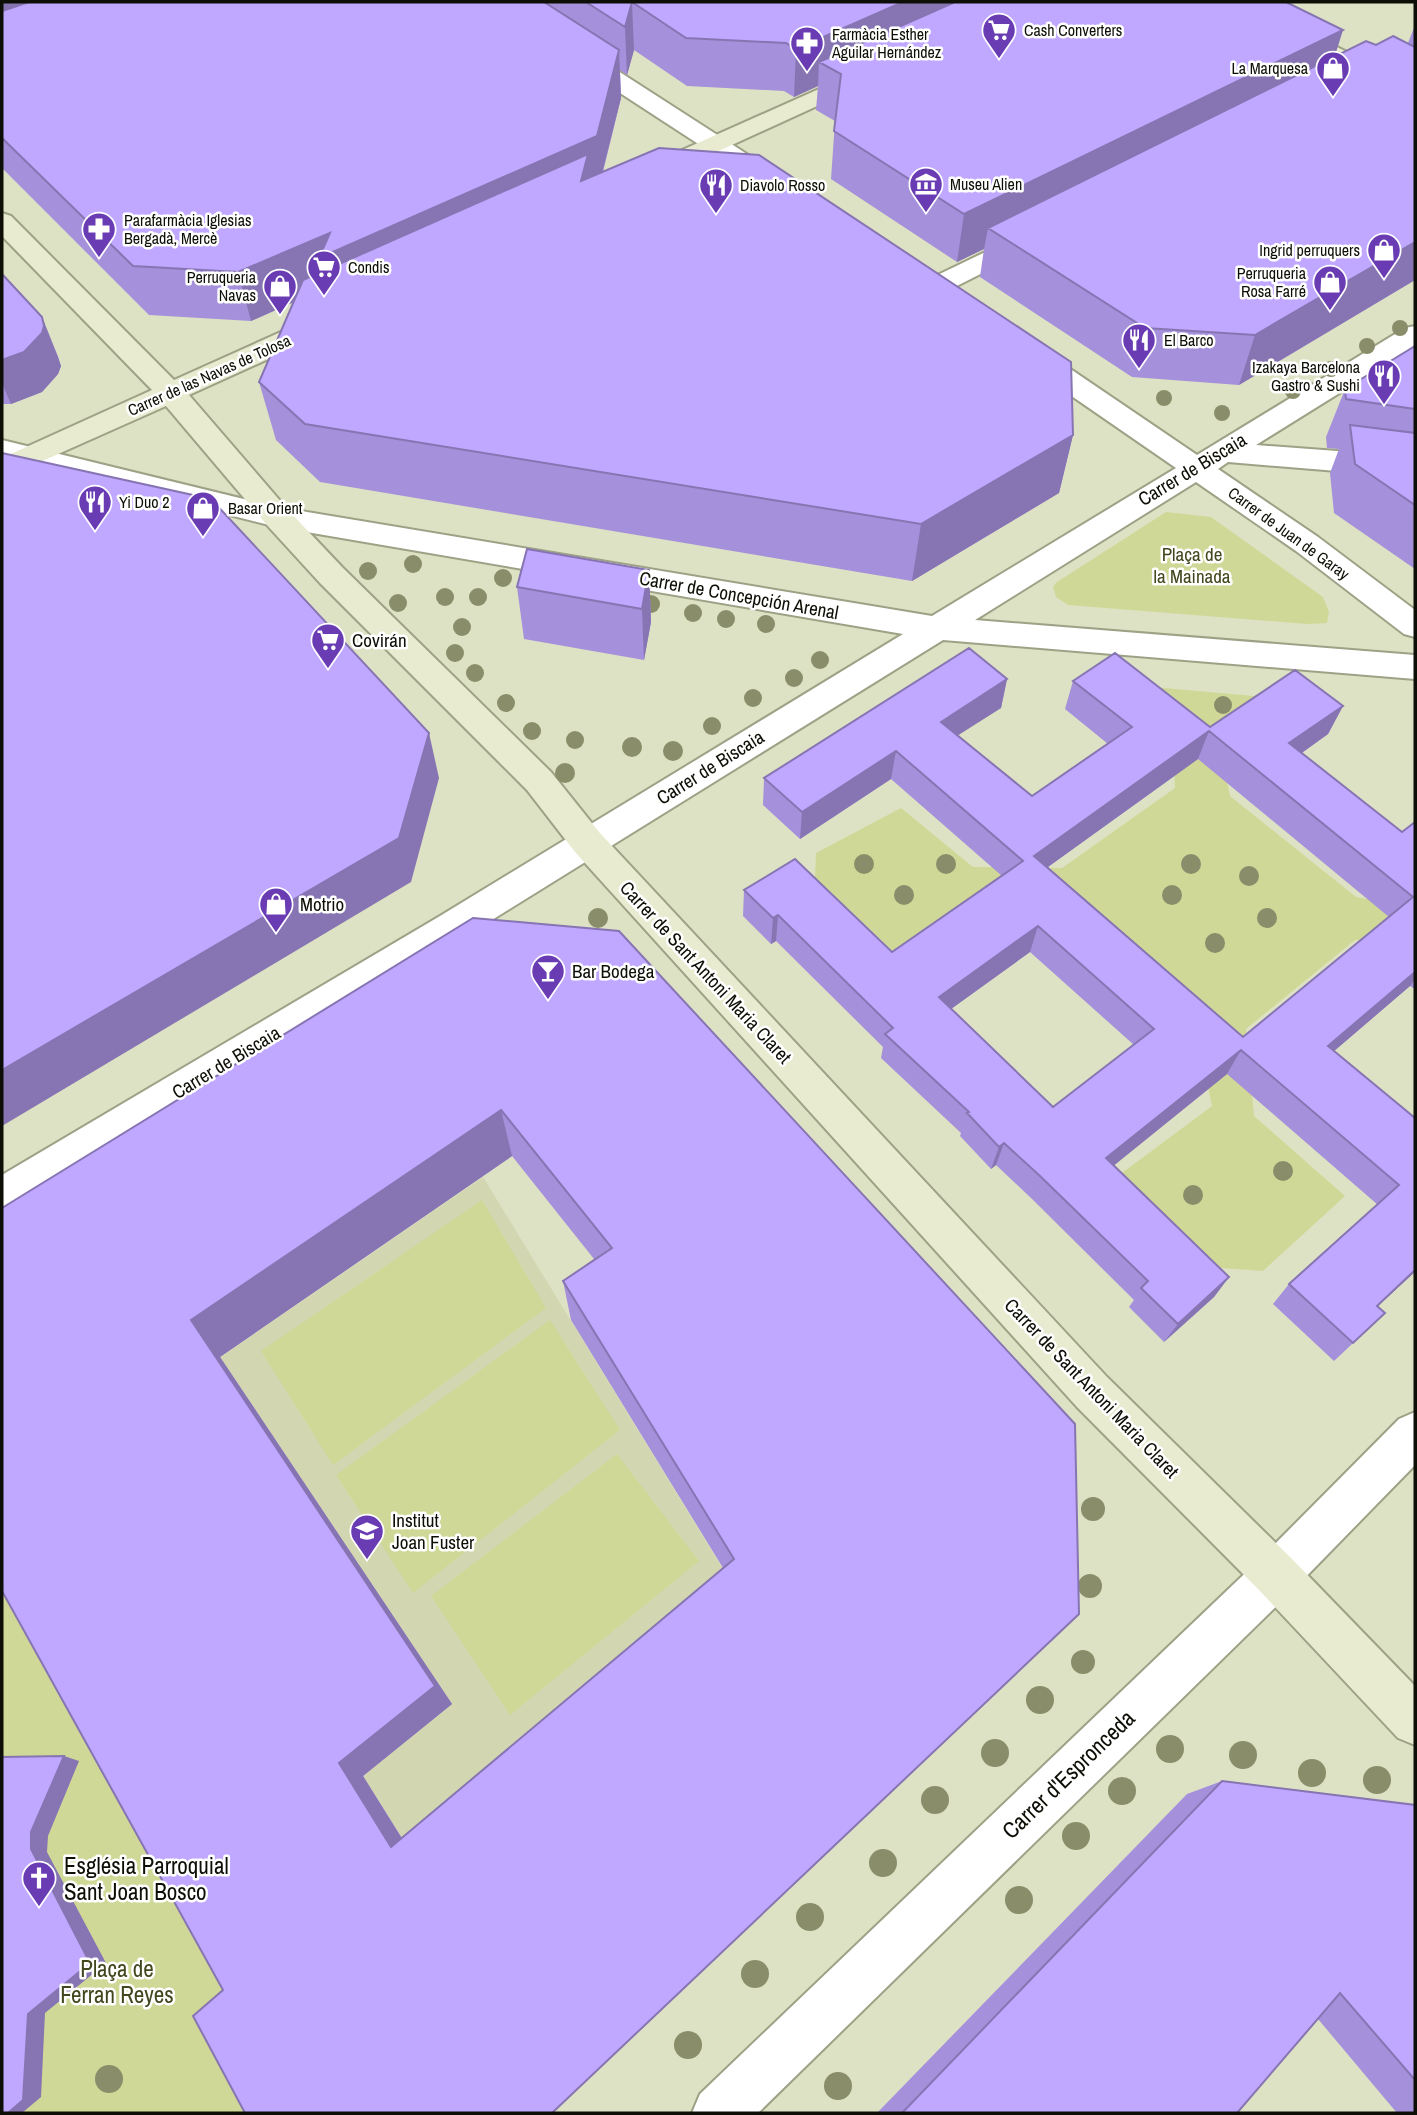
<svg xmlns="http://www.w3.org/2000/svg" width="1417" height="2115" font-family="'Archivo Narrow',sans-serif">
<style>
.built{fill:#d2d7b2}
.green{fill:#d0d897}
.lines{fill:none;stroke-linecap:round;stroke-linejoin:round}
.street-casing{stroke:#9da185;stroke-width:4}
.secondary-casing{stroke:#9da185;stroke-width:4}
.street{fill:#fff;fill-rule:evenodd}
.secondary{fill:#e8ebd0;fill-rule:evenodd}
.tree{fill:#898d69}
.wall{fill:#a590db;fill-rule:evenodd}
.shaded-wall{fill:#8675b2}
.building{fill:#c0a7ff;stroke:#8675b2;stroke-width:2;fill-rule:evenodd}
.labels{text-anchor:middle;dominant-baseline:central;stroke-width:5;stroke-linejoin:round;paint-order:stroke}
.far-poi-label{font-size:16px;fill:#0d0e05;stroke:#fff;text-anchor:start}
.far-street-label{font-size:16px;fill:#0d0e05;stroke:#fff}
.street-label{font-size:19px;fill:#0d0e05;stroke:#fff}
.park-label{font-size:19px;fill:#43471e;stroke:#fff}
.poi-label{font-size:19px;fill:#0d0e05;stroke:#fff;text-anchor:start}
.near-street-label{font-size:23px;fill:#0d0e05;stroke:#fff}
.near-poi-label{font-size:23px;fill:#0d0e05;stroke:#fff;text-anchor:start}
.near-park-label{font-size:23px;fill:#43471e;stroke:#fff}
</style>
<rect width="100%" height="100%" fill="#dee2c4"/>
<path class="built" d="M 483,1177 L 732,1584 L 257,1990 L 2,1507 Z"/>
<path class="green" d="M 1166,512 L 1211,517 L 1323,597 L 1329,612 L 1327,623 L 1307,624 L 1068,605 L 1056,597 L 1053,587 L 1057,582 Z
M 1120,684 L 1265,697 L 1217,731 L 1230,796 L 1356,897 L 1415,908 L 1415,942 L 1355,940 L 1246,1029 L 1254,1116 L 1345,1196 L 1263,1271 L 1221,1268 L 1122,1173 L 1212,1106 L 1192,1012 L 1072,910 L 897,955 L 815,877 L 816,853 L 901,808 L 973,867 L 1062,868 L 1175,788 L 1172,724 Z
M 482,1200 L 546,1308 L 333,1465 L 261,1351 Z
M 550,1320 L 620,1430 L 413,1593 L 336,1475 Z
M 617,1454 L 699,1561 L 510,1715 L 431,1596 Z
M 2,1539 L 257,1990 L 282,2113 L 2,2113 Z"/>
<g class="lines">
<g class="street-casing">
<path id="street" d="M 485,2 L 511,2 L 784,178 L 788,183 L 784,188 L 775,191 L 766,188 L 488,7 Z
M 1027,232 L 1036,234 L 1040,240 L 1036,246 L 941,294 L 932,296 L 923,294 L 919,288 L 923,282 Z
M 1415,326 L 1415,346 L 1256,445 L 1337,451 L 1415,463 L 1415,483 L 1337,471 L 1228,462 L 1218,469 L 1318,537 L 1415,610 L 1415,637 L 1404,634 L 1296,551 L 1196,482 L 975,620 L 1415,655 L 1415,679 L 943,640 L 466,936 L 16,1209 L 2,1214 L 2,1175 L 440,916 L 903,634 L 277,527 L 2,458 L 2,440 L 277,507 L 932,616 L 1176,468 L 1018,359 L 1014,353 L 1018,347 L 1028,344 L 1038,347 L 1197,455 L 1405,328 Z
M 1415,1412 L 1415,1465 L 1292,1591 L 758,2113 L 692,2113 L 700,2094 L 1260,1559 L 1399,1419 Z"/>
</g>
<g class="secondary-casing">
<path id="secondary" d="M 1219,2 L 1247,2 L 1415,86 L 1415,102 L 1222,7 Z
M 866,68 L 874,70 L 878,75 L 874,80 L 662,177 L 653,179 L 644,177 L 641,172 L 644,167 Z
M 2,213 L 11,216 L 174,380 L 312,318 L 322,316 L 332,318 L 336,324 L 332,330 L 189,395 L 288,510 L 342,567 L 551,772 L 599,832 L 1107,1377 L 1292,1559 L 1415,1686 L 1415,1745 L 1398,1738 L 1260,1591 L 1077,1407 L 575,852 L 527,790 L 320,583 L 266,524 L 166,406 L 2,479 L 2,458 L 152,390 L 2,236 Z"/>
</g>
<use href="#street" class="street"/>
<use href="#secondary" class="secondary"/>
</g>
<g class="tree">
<circle cx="1400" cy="328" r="8"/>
<circle cx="1367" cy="346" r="8"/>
<circle cx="1331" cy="369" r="8"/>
<circle cx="1293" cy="391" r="8"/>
<circle cx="1164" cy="398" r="8"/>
<circle cx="1222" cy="413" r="8"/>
<circle cx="413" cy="564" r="9"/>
<circle cx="368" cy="571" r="9"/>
<circle cx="503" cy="578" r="9"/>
<circle cx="445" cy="597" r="9"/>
<circle cx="478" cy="597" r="9"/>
<circle cx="398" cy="603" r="9"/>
<circle cx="651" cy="604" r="9"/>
<circle cx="693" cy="613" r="9"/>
<circle cx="726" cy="619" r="9"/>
<circle cx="766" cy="624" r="9"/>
<circle cx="462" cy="627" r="9"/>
<circle cx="455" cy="653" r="9"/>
<circle cx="820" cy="660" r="9"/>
<circle cx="475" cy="673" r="9"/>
<circle cx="794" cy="678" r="9"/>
<circle cx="753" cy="698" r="9"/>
<circle cx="506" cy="703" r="9"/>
<circle cx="1223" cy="705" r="9"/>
<circle cx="712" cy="726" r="9"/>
<circle cx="532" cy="731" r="9"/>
<circle cx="575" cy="740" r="9"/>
<circle cx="632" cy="747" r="10"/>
<circle cx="673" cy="751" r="10"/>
<circle cx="565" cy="773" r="10"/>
<circle cx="864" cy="864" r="10"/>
<circle cx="946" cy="864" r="10"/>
<circle cx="1191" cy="864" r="10"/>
<circle cx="1249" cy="876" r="10"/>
<circle cx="904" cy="895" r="10"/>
<circle cx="1172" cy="895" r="10"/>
<circle cx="598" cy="918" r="10"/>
<circle cx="1267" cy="918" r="10"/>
<circle cx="1215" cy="943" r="10"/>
<circle cx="1283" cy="1171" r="10"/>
<circle cx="1193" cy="1195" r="10"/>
<circle cx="1093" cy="1509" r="12"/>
<circle cx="1090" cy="1586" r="12"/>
<circle cx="1083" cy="1662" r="12"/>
<circle cx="1040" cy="1700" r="14"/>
<circle cx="1170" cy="1749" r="14"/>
<circle cx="995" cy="1753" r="14"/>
<circle cx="1243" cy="1755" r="14"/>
<circle cx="1312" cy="1773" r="14"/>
<circle cx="1377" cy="1780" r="14"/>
<circle cx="1122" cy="1791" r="14"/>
<circle cx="935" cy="1800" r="14"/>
<circle cx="1076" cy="1836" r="14"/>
<circle cx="883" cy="1863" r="14"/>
<circle cx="1019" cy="1900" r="14"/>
<circle cx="810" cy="1917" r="14"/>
<circle cx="755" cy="1974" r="14"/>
<circle cx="688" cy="2045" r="14"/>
<circle cx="109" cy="2079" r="14"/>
<circle cx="838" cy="2086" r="14"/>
</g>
<path class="wall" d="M 2,2 L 1286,2 L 1335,56 L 1376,45 L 1408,43 L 1415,25 L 1415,280 L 1239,385 L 1132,377 L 980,277 L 984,249 L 957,262 L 831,179 L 835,121 L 816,110 L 818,86 L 794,97 L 784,91 L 687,86 L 634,50 L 627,75 L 620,70 L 621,98 L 603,172 L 1073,435 L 1059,493 L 912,581 L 320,482 L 276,440 L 259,382 L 293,302 L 251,321 L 149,315 L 2,168 Z
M 2,274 L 42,317 L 58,357 L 61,366 L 58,374 L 42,392 L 11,404 L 2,404 Z
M 1415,346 L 1415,569 L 1334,513 L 1330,473 L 1339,449 L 1327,448 L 1326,437 L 1345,389 Z
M 649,570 L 651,622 L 644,660 L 524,639 L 517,587 Z
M 1007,679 L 1001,708 L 957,735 L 1032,796 L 1108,744 L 1065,709 L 1073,681 L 1210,727 L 1343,706 L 1328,734 L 1302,753 L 1402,832 L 1415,822 L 1415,989 L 1410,986 L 1334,1051 L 1415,1118 L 1378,1306 L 1385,1313 L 1334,1361 L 1273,1304 L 1289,1284 L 1378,1205 L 1227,1074 L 1114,1165 L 1229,1277 L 1214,1297 L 1164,1342 L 1129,1307 L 1134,1300 L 1031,1198 L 996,1165 L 991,1169 L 960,1136 L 961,1133 L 881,1058 L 883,1047 L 776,941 L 771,944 L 743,916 L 744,890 L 892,952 L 1002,876 L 891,779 L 800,839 L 763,805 L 764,778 ZM 1198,759 L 1389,917 L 1243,1037 L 1048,867 ZM 1030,952 L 1134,1045 L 1053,1107 L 951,1009 Z
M 473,918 L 1075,1424 L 223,1990 L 2,1591 ZM 512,1156 L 594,1259 L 563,1281 L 571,1320 L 723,1568 L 402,1838 L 363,1776 L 452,1704 L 220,1357 Z
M 1222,1781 L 1415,1805 L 1415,2113 L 1397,2113 L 1318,2019 L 1237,2113 L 877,2113 L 1187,1794 Z"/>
<path class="shaded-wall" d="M 2,2 L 124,2 L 2,44 Z
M 632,2 L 634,50 L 627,75 L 625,27 Z
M 903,2 L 1003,2 L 819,62 L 818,86 L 794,97 L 796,49 Z
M 1343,30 L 1328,78 L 988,228 L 984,249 L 957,262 L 964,214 Z
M 619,50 L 621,98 L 599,185 L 326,288 L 251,321 L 238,272 L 330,233 Z
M 1415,242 L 1415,280 L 1239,385 L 1255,335 Z
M 42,317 L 58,357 L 61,366 L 58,374 L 42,392 L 11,404 L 2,383 L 2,360 Z
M 1073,435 L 1059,493 L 912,581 L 921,524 Z
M 649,570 L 651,622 L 644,660 L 642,609 Z
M 1007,679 L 1001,708 L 935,750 L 941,722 Z
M 1343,706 L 1328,734 L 1276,771 L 1289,743 Z
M 1209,731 L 1198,759 L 1027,882 L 1034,856 Z
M 429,733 L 439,778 L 411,882 L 2,1126 L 2,1070 Z
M 896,751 L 891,779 L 800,839 L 802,812 Z
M 778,915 L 776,941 L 771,944 L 773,918 Z
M 1038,926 L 1030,952 L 933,1022 L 939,997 Z
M 1415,972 L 1415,979 L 1410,986 L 1312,1070 L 1328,1046 Z
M 1241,1050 L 1227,1074 L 1096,1180 L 1106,1158 Z
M 501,1110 L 512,1156 L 220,1357 L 452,1704 L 363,1776 L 412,1855 L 391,1847 L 339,1763 L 191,1320 Z
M 1004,1143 L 996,1165 L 991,1169 L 999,1147 Z
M 1415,1270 L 1415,1272 L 1358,1324 Z
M 1229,1277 L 1214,1297 L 1164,1342 L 1178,1324 Z
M 64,1756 L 79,1761 L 48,1836 L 47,1852 L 106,1963 L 45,2013 L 41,2097 L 22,2113 L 8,2113 L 31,1832 Z"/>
<path class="building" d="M 29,2 L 544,2 L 619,50 L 597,136 L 319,258 L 330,233 L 238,272 L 133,266 L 2,138 L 2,11 Z
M 586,2 L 903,2 L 796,49 L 786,43 L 686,38 L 632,2 L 625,27 Z
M 955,2 L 1286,2 L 1343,30 L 964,214 L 834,131 L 841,74 L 819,62 Z
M 1393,36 L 1415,47 L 1415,242 L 1255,335 L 1145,328 L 988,228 L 1366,41 L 1376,45 Z
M 659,148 L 759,155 L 1071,362 L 1073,435 L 921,524 L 305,424 L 259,382 L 303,280 L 588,154 L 581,181 Z
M 2,274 L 42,317 L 44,326 L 42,333 L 24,352 L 2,360 Z
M 1415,346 L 1415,409 L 1346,399 L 1345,389 Z
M 1350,425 L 1415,433 L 1415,505 L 1355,464 Z
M 2,453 L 211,499 L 429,733 L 399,838 L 2,1070 Z
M 527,549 L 649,570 L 642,609 L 517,587 Z
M 969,648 L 1007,679 L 941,722 L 1032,796 L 1132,727 L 1073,681 L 1115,653 L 1210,727 L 1295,670 L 1343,706 L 1289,743 L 1402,832 L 1415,822 L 1415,972 L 1328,1046 L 1415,1118 L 1415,1270 L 1377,1306 L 1385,1313 L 1353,1343 L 1289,1284 L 1399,1185 L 1241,1050 L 1106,1158 L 1229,1277 L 1178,1324 L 1141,1288 L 1148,1281 L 1040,1176 L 1004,1143 L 999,1147 L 967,1113 L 969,1112 L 885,1034 L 893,1028 L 778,915 L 773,918 L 744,890 L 795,859 L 892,952 L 1023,861 L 896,751 L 802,812 L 764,778 ZM 1209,731 L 1413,897 L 1243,1037 L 1034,856 ZM 1038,926 L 1154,1029 L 1053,1107 L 939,997 Z
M 473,918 L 619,931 L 1075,1424 L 1079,1614 L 552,2113 L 245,2113 L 193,2016 L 223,1990 L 2,1591 L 2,1208 ZM 501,1110 L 612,1248 L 563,1281 L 734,1559 L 391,1847 L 339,1763 L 435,1686 L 191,1320 Z
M 64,1756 L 31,1832 L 31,1849 L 90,1963 L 28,2014 L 23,2100 L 8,2113 L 2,2113 L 2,1757 Z
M 1222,1781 L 1415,1805 L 1415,2080 L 1340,1993 L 1237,2113 L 902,2113 Z"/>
<defs>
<g id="supermarket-pin" transform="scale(1.75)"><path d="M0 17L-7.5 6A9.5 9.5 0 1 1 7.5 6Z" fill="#6a3cb4" stroke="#fff"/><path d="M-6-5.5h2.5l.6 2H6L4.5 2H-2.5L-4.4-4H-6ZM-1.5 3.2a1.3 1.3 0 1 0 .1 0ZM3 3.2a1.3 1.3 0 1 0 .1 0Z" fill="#fff"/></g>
<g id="pharmacy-pin" transform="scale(1.75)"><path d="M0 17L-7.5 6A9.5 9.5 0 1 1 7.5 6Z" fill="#6a3cb4" stroke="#fff"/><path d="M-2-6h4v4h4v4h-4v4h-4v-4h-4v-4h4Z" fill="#fff"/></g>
<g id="shop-pin" transform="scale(1.75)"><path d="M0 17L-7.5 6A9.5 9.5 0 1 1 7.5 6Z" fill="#6a3cb4" stroke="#fff"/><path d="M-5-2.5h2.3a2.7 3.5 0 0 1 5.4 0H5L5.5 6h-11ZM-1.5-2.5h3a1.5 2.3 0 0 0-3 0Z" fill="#fff"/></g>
<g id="museum-pin" transform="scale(1.75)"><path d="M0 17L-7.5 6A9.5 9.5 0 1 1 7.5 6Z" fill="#6a3cb4" stroke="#fff"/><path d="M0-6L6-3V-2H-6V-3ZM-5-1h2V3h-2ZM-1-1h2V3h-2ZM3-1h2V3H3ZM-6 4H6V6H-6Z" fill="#fff"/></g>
<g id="restaurant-pin" transform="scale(1.75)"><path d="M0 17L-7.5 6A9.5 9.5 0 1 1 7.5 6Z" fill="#6a3cb4" stroke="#fff"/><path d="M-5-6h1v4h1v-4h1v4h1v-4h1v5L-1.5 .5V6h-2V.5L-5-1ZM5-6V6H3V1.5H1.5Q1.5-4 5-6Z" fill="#fff"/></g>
<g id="bar-pin" transform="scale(1.75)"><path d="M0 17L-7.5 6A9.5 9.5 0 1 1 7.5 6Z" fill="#6a3cb4" stroke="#fff"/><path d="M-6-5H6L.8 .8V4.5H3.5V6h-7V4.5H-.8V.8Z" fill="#fff"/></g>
<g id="school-pin" transform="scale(1.75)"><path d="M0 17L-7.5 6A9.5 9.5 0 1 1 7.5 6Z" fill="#6a3cb4" stroke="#fff"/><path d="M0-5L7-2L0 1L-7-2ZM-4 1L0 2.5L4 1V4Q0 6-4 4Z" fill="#fff"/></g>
<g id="church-pin" transform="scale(1.75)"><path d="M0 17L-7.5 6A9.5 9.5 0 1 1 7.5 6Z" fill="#6a3cb4" stroke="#fff"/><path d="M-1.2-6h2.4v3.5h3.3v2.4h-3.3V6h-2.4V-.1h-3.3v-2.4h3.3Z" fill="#fff"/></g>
</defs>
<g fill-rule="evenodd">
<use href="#supermarket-pin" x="999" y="30"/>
<use href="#pharmacy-pin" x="807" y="43"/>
<use href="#shop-pin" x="1333" y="68"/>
<use href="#museum-pin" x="926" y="184"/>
<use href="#restaurant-pin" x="716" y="185"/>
<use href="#pharmacy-pin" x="99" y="229"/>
<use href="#shop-pin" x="1384" y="250"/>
<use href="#supermarket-pin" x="324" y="267"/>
<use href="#shop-pin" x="1330" y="282"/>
<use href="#shop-pin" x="280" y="286"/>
<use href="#restaurant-pin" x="1139" y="340"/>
<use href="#restaurant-pin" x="1384" y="376"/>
<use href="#restaurant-pin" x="95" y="502"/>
<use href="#shop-pin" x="203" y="508"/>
<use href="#supermarket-pin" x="328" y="640"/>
<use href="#shop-pin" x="276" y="904"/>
<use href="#bar-pin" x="548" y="971"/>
<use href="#school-pin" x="367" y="1531"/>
<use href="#church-pin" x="39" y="1878"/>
</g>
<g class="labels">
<g class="far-poi-label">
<text x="1024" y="30">Cash Converters</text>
<text x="832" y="34">Farmàcia Esther<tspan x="832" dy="18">Aguilar Hernández</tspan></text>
<text x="1308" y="68" text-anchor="end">La Marquesa</text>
<text x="950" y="184">Museu Alien</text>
<text x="740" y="185">Diavolo Rosso</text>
<text x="124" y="220">Parafarmàcia Iglesias<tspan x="124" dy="18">Bergadà, Mercè</tspan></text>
<text x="1360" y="250" text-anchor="end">Ingrid perruquers</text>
<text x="348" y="267">Condis</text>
<text x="1306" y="273" text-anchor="end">Perruqueria<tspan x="1306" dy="18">Rosa Farré</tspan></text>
<text x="256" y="277" text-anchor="end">Perruqueria<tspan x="256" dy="18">Navas</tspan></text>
<text x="1164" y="340">El Barco</text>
<text x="1360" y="367" text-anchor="end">Izakaya Barcelona<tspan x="1360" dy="18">Gastro &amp; Sushi</tspan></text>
<text x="119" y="502">Yi Duo 2</text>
<text x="228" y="508">Basar Orient</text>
</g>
<g class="far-street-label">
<text transform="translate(209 375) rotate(-24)">Carrer de las Navas de Tolosa</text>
<text transform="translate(1289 533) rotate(36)">Carrer de Juan de Garay</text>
</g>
<g class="street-label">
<text transform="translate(1192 469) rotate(-31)">Carrer de Biscaia</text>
<text transform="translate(739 595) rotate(10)">Carrer de Concepción Arenal</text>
<text transform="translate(710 767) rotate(-32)">Carrer de Biscaia</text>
<text transform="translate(706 972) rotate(47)">Carrer de Sant Antoni Maria Claret</text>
<text transform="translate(226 1062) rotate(-31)">Carrer de Biscaia</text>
<text transform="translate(1092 1388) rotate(46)">Carrer de Sant Antoni Maria Claret</text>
</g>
<g class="park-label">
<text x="1192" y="554">Plaça de<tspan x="1192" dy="22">la Mainada</tspan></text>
</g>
<g class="poi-label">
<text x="352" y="640">Covirán</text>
<text x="300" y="904">Motrio</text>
<text x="572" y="971">Bar Bodega</text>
<text x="392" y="1520">Institut<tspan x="392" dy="22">Joan Fuster</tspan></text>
</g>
<g class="near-street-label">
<text transform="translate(1068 1774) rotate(-44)">Carrer d'Espronceda</text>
</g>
<g class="near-poi-label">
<text x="64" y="1865">Església Parroquial<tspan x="64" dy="26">Sant Joan Bosco</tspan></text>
</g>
<g class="near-park-label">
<text x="117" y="1968">Plaça de<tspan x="117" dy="26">Ferran Reyes</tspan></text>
</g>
</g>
<rect width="1417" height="2115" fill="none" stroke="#0d0e05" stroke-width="7"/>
</svg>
